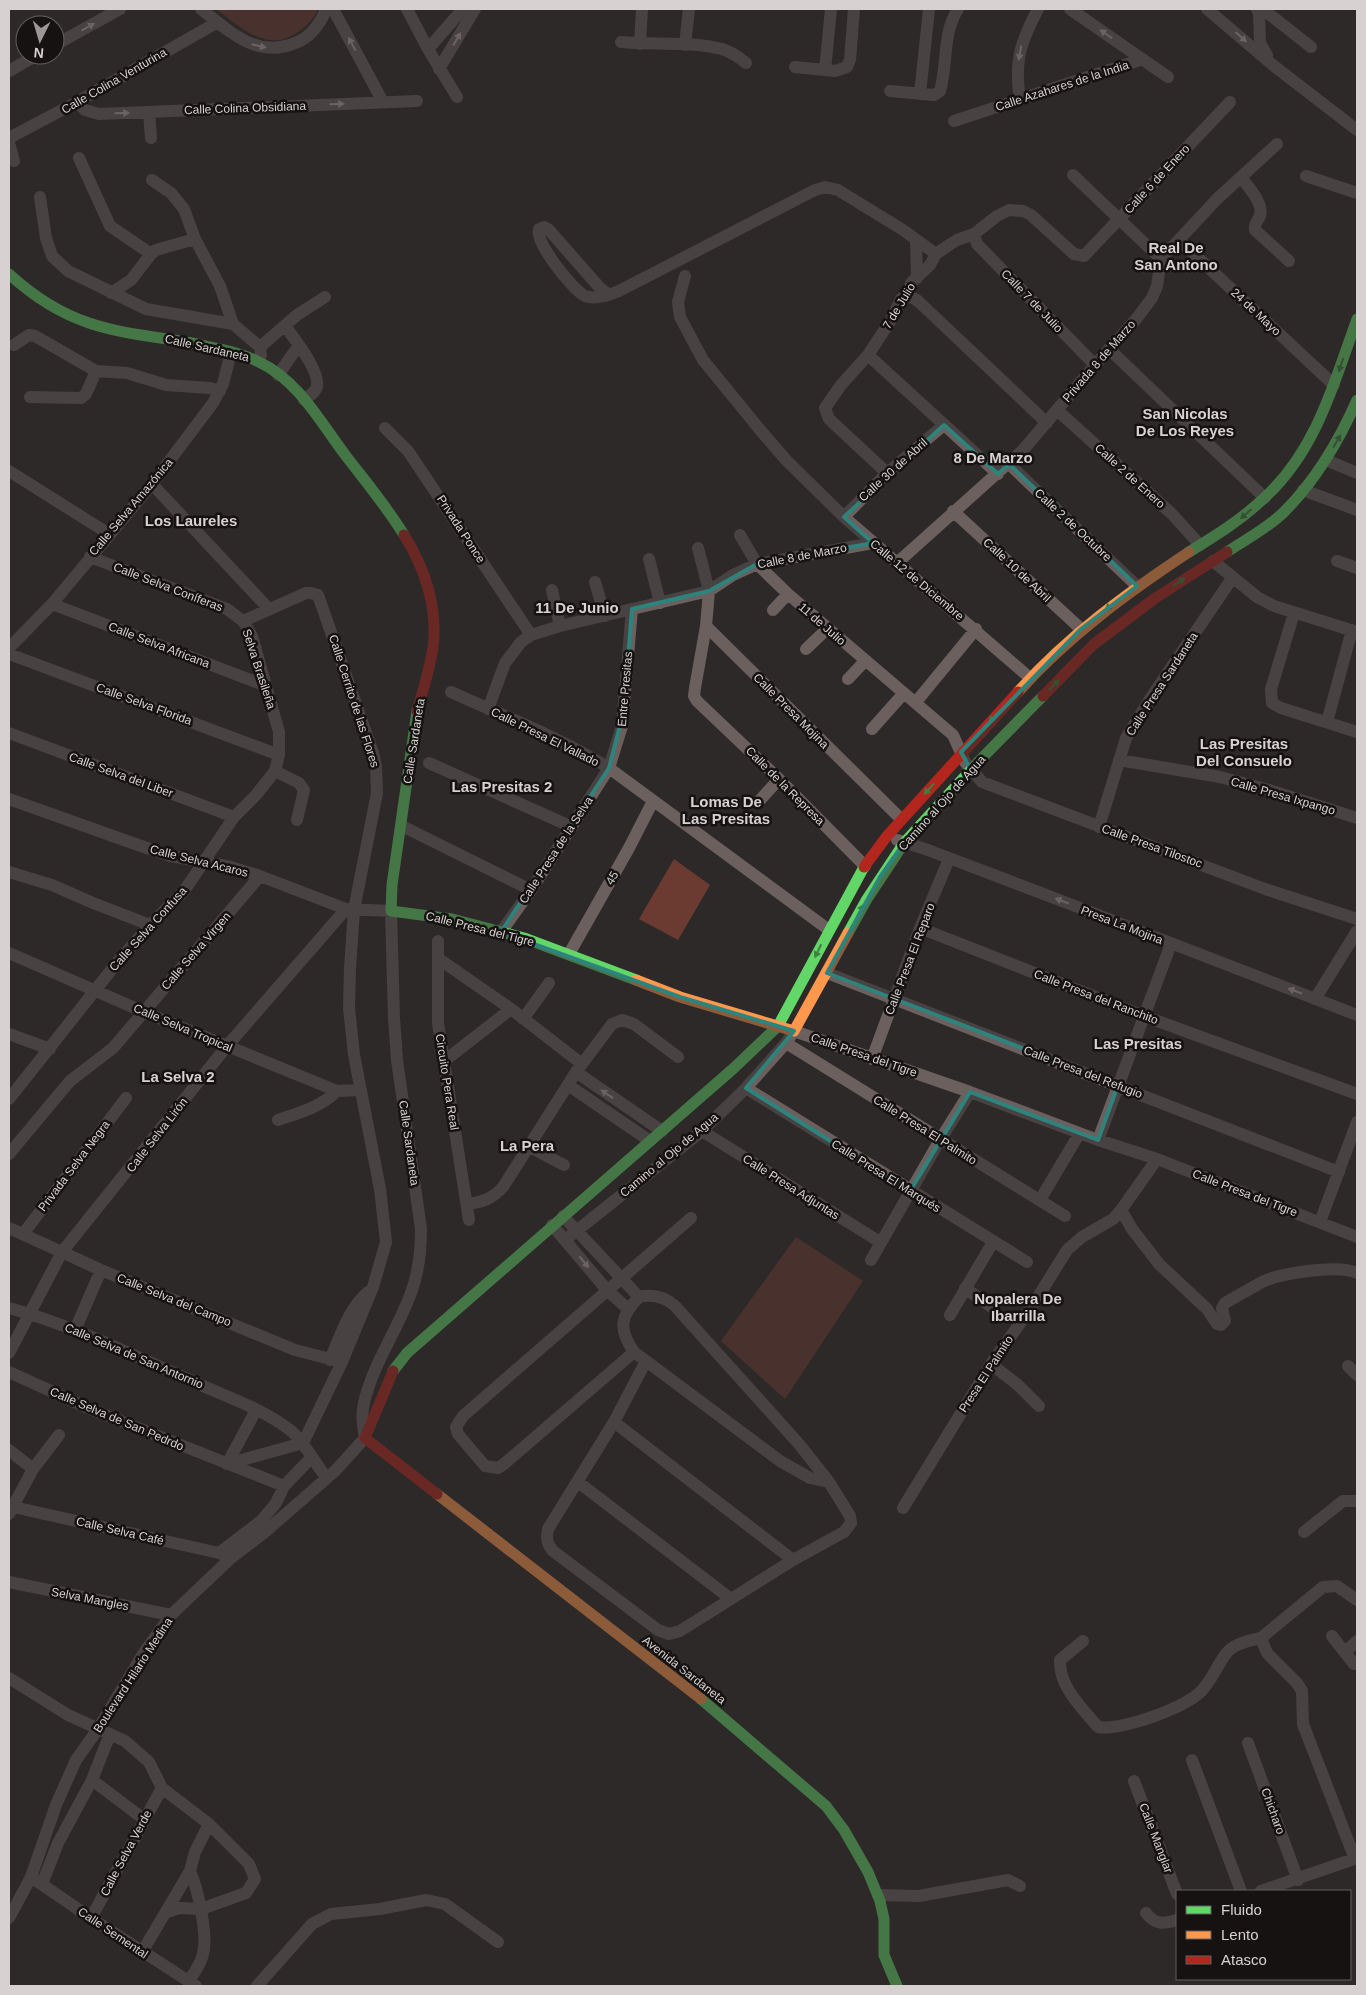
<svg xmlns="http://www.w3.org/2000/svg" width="1366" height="1995" font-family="Arial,sans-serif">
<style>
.green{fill:#6b3b31}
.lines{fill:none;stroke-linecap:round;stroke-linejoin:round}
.street{stroke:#6c605f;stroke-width:12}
.fast{stroke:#63d668;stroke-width:11}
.slow{stroke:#ff974d;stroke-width:11}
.jam{stroke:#b3261e;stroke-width:11}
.oneway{fill:#b2aaa9}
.oneway2{fill:#407e41}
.marked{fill:none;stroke:#2d847d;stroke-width:4;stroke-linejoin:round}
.labels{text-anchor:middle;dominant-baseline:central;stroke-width:5;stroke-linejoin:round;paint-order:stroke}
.street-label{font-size:12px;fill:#d7d2d1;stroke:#151211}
.quarter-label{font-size:15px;font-weight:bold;fill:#d7d2d1;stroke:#151211}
</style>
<rect width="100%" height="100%" fill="#2d2929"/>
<path class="green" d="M 216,9 L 318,9 C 314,19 307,26 298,32 C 266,54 241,27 216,9 Z
M 674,859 L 710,885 L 678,940 L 639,919 Z
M 796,1237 L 863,1281 L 785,1399 L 721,1341 Z"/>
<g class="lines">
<path class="street" d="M 201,9 C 232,33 258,61 300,41 C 312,35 322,21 326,9
M 333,9 L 383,102
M 407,9 L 428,49 L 457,97
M 1070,9 L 1168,77
M 1207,9 L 1274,66 L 1357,130
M 1257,9 L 1259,13 L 1260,43 L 1267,55
M 1269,14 L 1311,47
M 621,42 C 653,45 692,41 722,49 C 731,52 739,57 746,63
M 640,44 L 642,9
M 55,45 L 120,9
M 685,45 L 689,9
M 428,49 L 463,9
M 795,67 L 835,71 L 847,67 L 850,60 L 854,9
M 439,69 L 475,9
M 825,70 L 831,9
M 9,71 L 37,55
M 890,91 L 934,95 L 940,91 C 948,64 942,34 958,9
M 920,94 L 929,9
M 1020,100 C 1014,62 1020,43 1038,9
M 77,102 L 85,110 L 99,114 L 417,101
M 149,112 L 151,138
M 954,121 L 1143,59
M 9,138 L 77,102 L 218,22
M 9,143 L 14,161
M 79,158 L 110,226 L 151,254
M 1073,175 L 1161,259
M 1306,176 L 1357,193
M 1241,177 C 1248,187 1264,203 1260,216 C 1257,222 1254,224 1255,230 L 1289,261
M 152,180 L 171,193 L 184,209 L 195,239 L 220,286 L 233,324
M 40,197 L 46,238 L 52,256 L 68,271 L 146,309 L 233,324 L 260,347
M 974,234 L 977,244 L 1095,365
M 916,240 L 917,278
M 1179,240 L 1334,385
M 685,276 L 678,302 L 680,317 L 703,360 L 761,431 L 786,460 L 844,517 L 1030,678
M 111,293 L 131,280 L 151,254 L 156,250 L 195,239
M 608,294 L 600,288 L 549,230 L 544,227 L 539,229 C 534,242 573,290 585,296 C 596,300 609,295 619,291 L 815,190 L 825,187 L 838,190 L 903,230 L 936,254
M 908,295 L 911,283 L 930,265 L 936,254 L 949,245 L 957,240 L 974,234 L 997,216 L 1009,210 L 1023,211 L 1031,215 L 1074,254 L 1084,256 L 1230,102
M 908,295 L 918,301 L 1047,423
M 285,326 C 294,338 320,371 317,386 C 316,392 309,396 304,400
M 14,345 L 29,335 L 35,336 L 96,371 L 127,373 L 166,385 L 210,388 L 220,391
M 1109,349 L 1265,498
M 261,355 L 260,347 L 297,315 L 325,297
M 868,355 L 998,474
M 278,375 L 299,345
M 30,397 L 81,398 L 86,394 L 96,371
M 1057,410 L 1172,514 L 1200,545
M 385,428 L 408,451 L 531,635
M 1326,460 L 1357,473
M 1009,464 L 1137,586
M 9,471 L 109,534
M 887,473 L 829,419 L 825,408 L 841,385 L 868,355 L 891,320 L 901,299 L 908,295
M 152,484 L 269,609
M 1303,490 L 1357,510
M 953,511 L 1081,629
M 844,517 L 887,473 L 944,425
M 740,535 L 757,564 L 788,594 L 953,735 L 965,762 L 982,782 L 1265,889 L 1357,919
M 698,548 L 709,591 L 706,626 L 695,688 L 694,696 L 697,701 L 779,779 L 865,866
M 649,559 L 660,603
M 1213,561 L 1257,597 L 1274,606 L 1357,632
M 1337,561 L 1357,568
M 897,563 L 1023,450 L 1095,365 L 1137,318 L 1152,298 L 1157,286 L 1161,259 L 1217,199 L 1277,144
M 595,582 L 605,616
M 552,590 L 560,626
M 52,604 L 266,686
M 773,610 L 788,594
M 1294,613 L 1271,689 L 1272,703 L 1281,708 L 1357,732
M 706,626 L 901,819
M 9,648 L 52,604 L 152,484 L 213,403 L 223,384 L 231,352
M 806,649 L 828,628
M 9,654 L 279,755
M 848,679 L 865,661
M 451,692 C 504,716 559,737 609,768 L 829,930
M 916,702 L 976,629
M 488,709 L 505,663 L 521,642 L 531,635 L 560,626 L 709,591 L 733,575 L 757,564 L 873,543
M 1327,722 L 1352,630
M 872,729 L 904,693
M 9,733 L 234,817
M 1119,760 L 1220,777 L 1269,790 L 1357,818
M 429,763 L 572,827
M 275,771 L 299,783 L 304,790 L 297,820
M 9,799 L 141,846 L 171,856 L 231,867 L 260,876 L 346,909 L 391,911 L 394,1018 L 397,1060 L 421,1229 C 421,1250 419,1270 412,1290 C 399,1328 373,1363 364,1403 C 361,1415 363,1426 365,1438 L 335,1471 L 265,1532 L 231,1558 L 171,1615 L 143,1654 L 98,1729 L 76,1760 L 56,1805 L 31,1877 L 9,1918
M 761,799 L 779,779
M 402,826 L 531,890
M 1099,827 L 1126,738 L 1152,696 L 1233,577
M 897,840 L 928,850 L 1062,901 L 1357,1015
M 9,872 L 52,885 L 93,903 L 150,925
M 920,928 L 1144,1016 L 1357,1094
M 501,932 L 531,890 L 609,768 L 622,726 L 632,609
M 438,941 L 438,1023 L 469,1220
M 9,953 L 144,1012 L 337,1091 L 361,1090
M 569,954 L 629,848 L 653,801
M 439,959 L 511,1009 L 582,1064
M 827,973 L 1339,1172
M 1315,999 L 1357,931
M 523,1019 L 549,983
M 9,1034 L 50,1049
M 786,1043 L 1065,1216
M 872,1059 L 920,928 L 949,859
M 443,1062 L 511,1009
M 576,1072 L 662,1131
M 568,1085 L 650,1141
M 746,1088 L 1027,1262
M 9,1099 L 116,964 L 150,925 L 184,891 L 234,817 L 256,795 L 275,771 L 279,755 L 279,732 L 252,636 L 243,621 L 227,609 L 90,557
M 278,1120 C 299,1113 321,1107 337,1091
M 702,1131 L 880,1242
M 1098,1140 L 1171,944
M 528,1146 L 564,1165
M 9,1154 L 70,1081 L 113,1048 L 260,876
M 1040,1200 L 1079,1134
M 467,1204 C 483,1202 492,1199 503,1187 L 576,1072 L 612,1024 L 622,1020 L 634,1024 L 678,1057
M 1121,1210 L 1132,1229 L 1159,1264 L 1207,1309 L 1217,1324 L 1221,1325 L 1225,1321 L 1222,1308 L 1225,1303 C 1237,1296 1250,1289 1262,1282 C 1281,1273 1338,1264 1357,1273
M 563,1216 L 639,1297
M 1320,1222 L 1357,1122
M 552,1225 L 607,1290 L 628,1309
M 9,1228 L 101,1270 L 295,1350 L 342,1362
M 23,1234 L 126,1098
M 565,1240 L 702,1131 L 746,1088 L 786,1043 L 794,1031 L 970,1092 L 1098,1140 L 1157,1159 L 1357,1237
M 871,1260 L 940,1140 L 970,1092
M 965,1288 L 993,1308
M 9,1308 C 72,1325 132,1355 192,1381 C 224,1396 262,1408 290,1430 C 304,1441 315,1464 327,1478
M 950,1315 L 993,1242
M 75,1330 L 101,1270
M 634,1352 L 504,1464 L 498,1468 L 485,1466 L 458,1434 L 456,1427 L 463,1416 L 691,1218
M 9,1353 L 62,1252 L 227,1046 L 346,909
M 330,1360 C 340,1337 348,1309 368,1292
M 646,1361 L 614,1422 L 548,1529 C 546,1538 547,1544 553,1551 L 658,1630 L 669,1634 L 680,1631 L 793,1560 L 844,1532 L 851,1523 L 850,1516 L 829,1482 L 799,1444 L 675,1306 C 665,1297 652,1294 639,1297 C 620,1316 618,1329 634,1352 L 780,1461 L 810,1478 L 829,1482
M 991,1364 L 1018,1385 L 1039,1406
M 1348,1366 L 1357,1375
M 9,1372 L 88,1408 L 284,1486
M 614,1422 L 793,1560
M 9,1450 L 33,1469
M 227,1464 L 303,1443 L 342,1362 L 373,1287 L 386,1242 L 380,1189 L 354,1055 L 349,1008 L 350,968 L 354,910 L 377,793 L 376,766 L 373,753 L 318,595 L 311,593 L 306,593 L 243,621
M 227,1464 L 256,1410
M 578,1482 L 731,1599
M 9,1506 L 219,1553 L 231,1558
M 903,1508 L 991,1364 L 1033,1305 L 1067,1250 L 1082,1237 L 1113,1219 L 1121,1210 L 1157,1159
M 9,1514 L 33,1469 L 59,1435
M 1304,1532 L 1343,1501 L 1357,1501
M 219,1553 L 261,1521 L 276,1503 L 284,1486 L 311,1458
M 9,1582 L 171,1615
M 1332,1636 L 1354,1664
M 1083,1641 L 1060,1660 C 1059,1687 1082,1708 1098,1727 C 1121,1731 1190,1707 1204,1688 C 1227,1659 1217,1646 1261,1638
M 1345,1652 L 1357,1641
M 9,1678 L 68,1715 L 125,1741 L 149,1762 L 162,1788 L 209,1824 L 195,1852 L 190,1871 L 142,1952
M 1248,1743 L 1298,1880
M 1192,1760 L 1241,1891
M 92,1780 L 145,1820
M 1134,1781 L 1177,1894
M 1355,1859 L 1303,1724 L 1302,1691 L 1297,1683 L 1267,1653 L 1261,1638 L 1323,1587 L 1337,1586 L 1357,1600
M 31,1877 L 91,1918 L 196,1986
M 42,1884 L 58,1843 L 92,1780 L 110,1734
M 1261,1891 L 1357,1858
M 878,1895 L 919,1896 L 1008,1880 L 1020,1886
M 167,1912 L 180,1908 L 201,1909 L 246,1893 L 255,1879 L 249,1864 L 209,1824
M 1146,1913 C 1155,1925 1164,1924 1177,1920
M 91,1918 L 162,1788
M 188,1982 C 194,1973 201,1964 203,1954 C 208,1935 198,1889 190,1871
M 257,1986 L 312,1924 L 331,1914 L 380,1909 L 426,1900 L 445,1904 L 498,1942"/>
<path class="fast" d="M 9,274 C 32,295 59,313 89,323 C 124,335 162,337 197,344 C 218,349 240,352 259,362 C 298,380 321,423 346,456 C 366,482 387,507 404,535
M 1189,552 C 1215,536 1241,520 1263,499 C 1316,452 1334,383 1357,319
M 1227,552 C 1245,540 1268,528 1284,512 C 1315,481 1339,441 1357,400
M 417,711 L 392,885 L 391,911 L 452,919 L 524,938 L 636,980
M 848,933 L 867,899 L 904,843 L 979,761 L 1043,696
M 393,1371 L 407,1353 L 734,1068 L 778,1026 L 864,867
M 701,1699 L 826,1806 L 844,1830 L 868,1872 L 880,1901 L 884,1919 L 884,1955 L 897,1986"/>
<path class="slow" d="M 1018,692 C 1068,636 1127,593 1189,552
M 636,980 L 680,997 L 794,1031 L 848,933
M 437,1494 L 701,1699"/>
<path class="jam" d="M 404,535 C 425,568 438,608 433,647 C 430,669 423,690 417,711
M 1043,696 L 1094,644 L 1154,599 L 1227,552
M 864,867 L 887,836 L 1018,692
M 393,1371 L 365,1438 L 437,1494"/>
</g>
<defs><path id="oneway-solid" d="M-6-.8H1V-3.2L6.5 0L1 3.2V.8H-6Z" transform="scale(1.25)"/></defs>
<g class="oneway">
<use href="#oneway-solid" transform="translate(88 27) rotate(-29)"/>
<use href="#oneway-solid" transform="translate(1106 34) rotate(-145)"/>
<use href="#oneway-solid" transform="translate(1241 37) rotate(42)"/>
<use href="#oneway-solid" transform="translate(457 39) rotate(-59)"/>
<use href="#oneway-solid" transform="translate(352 44) rotate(-118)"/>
<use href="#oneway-solid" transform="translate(259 46) rotate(13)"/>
<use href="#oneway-solid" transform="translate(1020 53) rotate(100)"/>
<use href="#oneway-solid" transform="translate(337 104) rotate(-2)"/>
<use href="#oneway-solid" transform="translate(122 113) rotate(-2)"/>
<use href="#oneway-solid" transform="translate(1062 901) rotate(-159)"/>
<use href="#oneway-solid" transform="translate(1295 991) rotate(-159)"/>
<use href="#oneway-solid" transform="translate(607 1094) rotate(-146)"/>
<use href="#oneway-solid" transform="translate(584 1262) rotate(50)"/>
</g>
<g class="oneway2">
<use href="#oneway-solid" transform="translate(1341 365) rotate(109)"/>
<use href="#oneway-solid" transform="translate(1337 441) rotate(-60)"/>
<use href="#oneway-solid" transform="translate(1246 514) rotate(139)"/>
<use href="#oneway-solid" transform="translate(1179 582) rotate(-33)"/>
<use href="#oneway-solid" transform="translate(1111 605) rotate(143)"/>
<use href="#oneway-solid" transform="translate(1054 685) rotate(-45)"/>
<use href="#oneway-solid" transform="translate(994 717) rotate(133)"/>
<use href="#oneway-solid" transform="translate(929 789) rotate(132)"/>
<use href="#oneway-solid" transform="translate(860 911) rotate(-62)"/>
<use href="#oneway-solid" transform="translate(818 951) rotate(116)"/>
</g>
<path d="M0 0H1366V1995H0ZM 944,425 L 998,474 L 1009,464 L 1137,586 L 1081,629 L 961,752 L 971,770 L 904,843 L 880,877 L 827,973 L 1118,1085 L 1098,1140 L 970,1092 L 910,1191 L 746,1088 L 794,1031 L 680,997 L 501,932 L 609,768 L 624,710 L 632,609 L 709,591 L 757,564 L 873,543 L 844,517 Z" fill="#2d2929" fill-opacity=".55" fill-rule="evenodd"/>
<path class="marked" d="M 944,425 L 998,474 L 1009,464 L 1137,586 L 1081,629 L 961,752 L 971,770 L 904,843 L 880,877 L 827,973 L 1118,1085 L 1098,1140 L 970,1092 L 910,1191 L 746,1088 L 794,1031 L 680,997 L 501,932 L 609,768 L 624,710 L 632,609 L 709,591 L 757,564 L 873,543 L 844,517 Z"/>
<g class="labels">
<g class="street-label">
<text transform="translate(114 81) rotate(-30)">Calle Colina Venturina</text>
<text transform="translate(1062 86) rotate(-18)">Calle Azahares de la India</text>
<text transform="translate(245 108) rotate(-2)">Calle Colina Obsidiana</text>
<text transform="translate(1157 179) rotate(-47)">Calle 6 de Enero</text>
<text transform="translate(1032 301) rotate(46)">Calle 7 de Julio</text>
<text transform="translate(899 306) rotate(-59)">7 de Julio</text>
<text transform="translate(1256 312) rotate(43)">24 de Mayo</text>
<text transform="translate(207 348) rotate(13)">Calle Sardaneta</text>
<text transform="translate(1099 361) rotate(-49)">Privada 8 de Marzo</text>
<text transform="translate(893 470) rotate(-42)">Calle 30 de Abril</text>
<text transform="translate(1130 476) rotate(42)">Calle 2 de Enero</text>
<text transform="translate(131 507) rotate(-50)">Calle Selva Amazónica</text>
<text transform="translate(1073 525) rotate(43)">Calle 2 de Octubre</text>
<text transform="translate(461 529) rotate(57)">Privada Ponce</text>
<text transform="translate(802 556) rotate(-11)">Calle 8 de Marzo</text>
<text transform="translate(1017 570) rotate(43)">Calle 10 de Abril</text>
<text transform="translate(917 580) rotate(40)">Calle 12 de Diciembre</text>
<text transform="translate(168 587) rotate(21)">Calle Selva Coníferas</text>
<text transform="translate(822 624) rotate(41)">11 de Julio</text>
<text transform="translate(159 645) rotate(21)">Calle Selva Africana</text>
<text transform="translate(259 669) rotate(72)">Selva Brasileña</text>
<text transform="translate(1162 684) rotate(-57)">Calle Presa Sardaneta</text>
<text transform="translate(625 689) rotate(-85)">Entre Presitas</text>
<text transform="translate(354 701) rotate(72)">Calle Cerrito de las Flores</text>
<text transform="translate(144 704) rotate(20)">Calle Selva Florida</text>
<text transform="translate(791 711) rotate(45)">Calle Presa Mojina</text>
<text transform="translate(545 737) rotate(26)">Calle Presa El Vallado</text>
<text transform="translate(414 741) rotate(-81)">Calle Sardaneta</text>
<text transform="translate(121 775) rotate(20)">Calle Selva del Liber</text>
<text transform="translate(785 786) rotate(45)">Calle de la Represa</text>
<text transform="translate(1283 796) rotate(16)">Calle Presa Ixpango</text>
<text transform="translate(942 803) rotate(-48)">Camino al Ojo de Agua</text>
<text transform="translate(1152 846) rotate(20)">Calle Presa Tilostoc</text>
<text transform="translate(556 850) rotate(-57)">Calle Presa de la Selva</text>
<text transform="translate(199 861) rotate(14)">Calle Selva Acaros</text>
<text transform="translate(612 878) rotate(-60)">45</text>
<text transform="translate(1122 925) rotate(21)">Presa La Mojina</text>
<text transform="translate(148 929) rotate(-48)">Calle Selva Confusa</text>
<text transform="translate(480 929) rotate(14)">Calle Presa del Tigre</text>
<text transform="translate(196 951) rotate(-49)">Calle Selva Virgen</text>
<text transform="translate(910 959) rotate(-69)">Calle Presa El Reparo</text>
<text transform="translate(1096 997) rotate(21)">Calle Presa del Ranchito</text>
<text transform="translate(183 1028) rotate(23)">Calle Selva Tropical</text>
<text transform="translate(864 1055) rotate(19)">Calle Presa del Tigre</text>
<text transform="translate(1083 1072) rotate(21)">Calle Presa del Refugio</text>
<text transform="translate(447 1082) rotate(81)">Circuito Pera Real</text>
<text transform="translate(925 1130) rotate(32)">Calle Presa El Palmito</text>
<text transform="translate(157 1135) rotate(-52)">Calle Selva Lirón</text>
<text transform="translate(409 1143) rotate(82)">Calle Sardaneta</text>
<text transform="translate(669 1155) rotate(-40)">Camino al Ojo de Agua</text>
<text transform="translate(74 1166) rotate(-53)">Privada Selva Negra</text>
<text transform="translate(886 1176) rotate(32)">Calle Presa El Marqués</text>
<text transform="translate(791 1187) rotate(32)">Calle Presa Adjuntas</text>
<text transform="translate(1245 1193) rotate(21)">Calle Presa del Tigre</text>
<text transform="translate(174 1300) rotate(22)">Calle Selva del Campo</text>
<text transform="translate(134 1356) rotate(23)">Calle Selva de San Antornio</text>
<text transform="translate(986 1374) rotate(-57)">Presa El Palmito</text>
<text transform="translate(117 1419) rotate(23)">Calle Selva de San Pedrdo</text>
<text transform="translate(120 1531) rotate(13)">Calle Selva Café</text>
<text transform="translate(90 1599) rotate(11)">Selva Mangles</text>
<text transform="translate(684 1670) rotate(38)">Avenida Sardaneta</text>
<text transform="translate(133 1675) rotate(-57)">Boulevard Hilario Medina</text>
<text transform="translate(1273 1811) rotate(70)">Chicharo</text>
<text transform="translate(1156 1838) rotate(69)">Calle Manglar</text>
<text transform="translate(126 1853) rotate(-62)">Calle Selva Verde</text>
<text transform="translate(113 1933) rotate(34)">Calle Semental</text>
</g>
<g class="quarter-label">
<text x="1176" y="247">Real De<tspan x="1176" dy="17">San Antono</tspan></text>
<text x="1185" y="413">San Nicolas<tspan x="1185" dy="17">De Los Reyes</tspan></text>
<text x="993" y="457">8 De Marzo</text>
<text x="191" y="520">Los Laureles</text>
<text x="577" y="607">11 De Junio</text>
<text x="1244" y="743">Las Presitas<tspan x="1244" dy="17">Del Consuelo</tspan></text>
<text x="502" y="786">Las Presitas 2</text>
<text x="726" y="801">Lomas De<tspan x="726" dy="17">Las Presitas</tspan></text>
<text x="1138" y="1043">Las Presitas</text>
<text x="178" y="1076">La Selva 2</text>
<text x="527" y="1145">La Pera</text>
<text x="1018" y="1298">Nopalera De<tspan x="1018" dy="17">Ibarrilla</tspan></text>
</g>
</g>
<rect width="1366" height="1995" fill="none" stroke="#d7d2d1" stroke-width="20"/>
<rect x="1176" y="1890" width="175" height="90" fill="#151211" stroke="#635f5e"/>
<rect x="1186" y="1906" width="25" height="8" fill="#63d668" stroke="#635f5e"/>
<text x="1221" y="1915" font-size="15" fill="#d7d2d1">Fluido</text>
<rect x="1186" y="1931" width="25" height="8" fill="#ff974d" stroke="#635f5e"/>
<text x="1221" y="1940" font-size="15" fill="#d7d2d1">Lento</text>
<rect x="1186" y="1956" width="25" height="8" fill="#b3261e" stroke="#635f5e"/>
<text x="1221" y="1965" font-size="15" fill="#d7d2d1">Atasco</text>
<g transform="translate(40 40) rotate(185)"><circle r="24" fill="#151211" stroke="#635f5e"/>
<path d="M0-4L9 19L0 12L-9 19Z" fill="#9c9796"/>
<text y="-8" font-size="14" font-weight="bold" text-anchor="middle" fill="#d7d2d1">N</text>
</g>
</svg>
